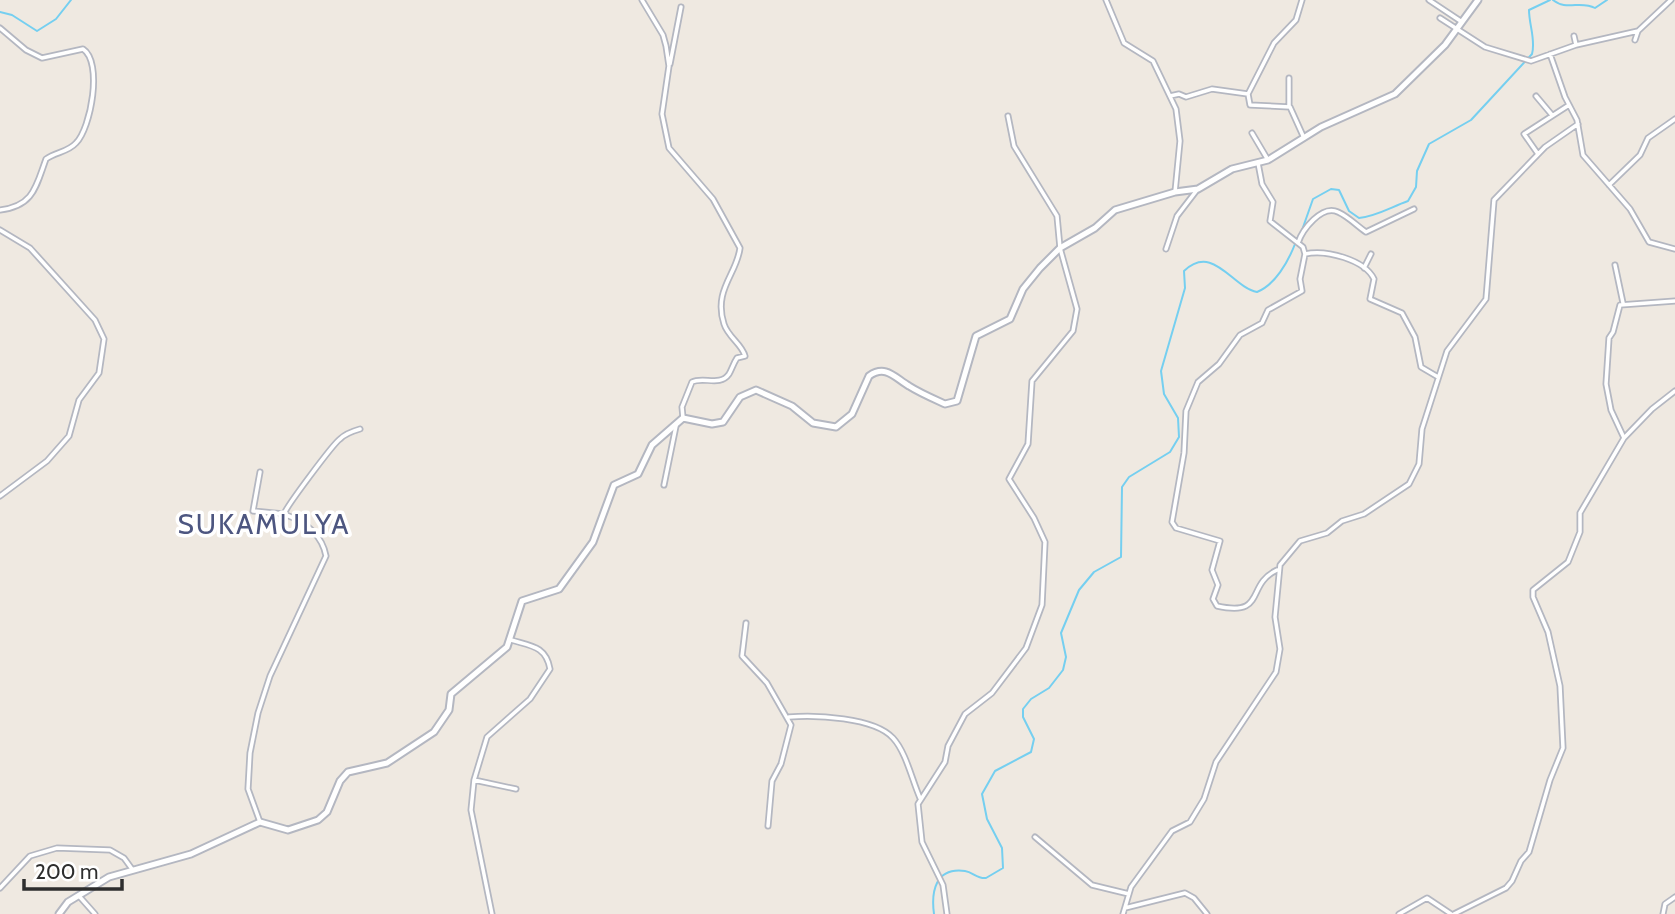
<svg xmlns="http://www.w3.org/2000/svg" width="1675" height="914" font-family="Cabin,sans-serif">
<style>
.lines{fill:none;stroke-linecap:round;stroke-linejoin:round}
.stream{stroke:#75cff0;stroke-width:2}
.minor-casing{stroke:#b4b7c1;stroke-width:7}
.tertiary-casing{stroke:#b4b7c1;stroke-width:9}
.minor{stroke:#fff;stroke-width:3.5}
.tertiary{stroke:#fff;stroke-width:5}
.labels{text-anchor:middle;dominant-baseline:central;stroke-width:7;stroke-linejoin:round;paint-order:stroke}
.quarter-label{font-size:28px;letter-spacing:2px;fill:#4d5680;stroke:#fff}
</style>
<rect width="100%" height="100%" fill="#efe9e1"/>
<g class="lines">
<path class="stream" d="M 1553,0 C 1566,11 1581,0 1595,8 L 1607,0
M 0,12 L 12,15 L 37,31 L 56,19 L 71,0
M 1301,233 L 1313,199 L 1331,189 L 1339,190 L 1349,211 L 1359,218 C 1377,216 1391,207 1408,201 L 1416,187 L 1417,171 L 1429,144 L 1471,120 L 1532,54 C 1536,40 1529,25 1529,10 L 1550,0
M 934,914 C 931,892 935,867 965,871 C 973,872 977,879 986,878 L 1003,868 L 1002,848 L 987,819 L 982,794 L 995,771 L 1031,752 L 1034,739 L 1023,717 L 1023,709 L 1031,699 L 1049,688 L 1063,670 L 1066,657 L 1061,633 L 1079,590 L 1094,572 L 1121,557 L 1122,487 L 1129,477 L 1170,452 L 1179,437 L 1178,418 L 1164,394 L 1161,371 L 1185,288 L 1184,271 C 1213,243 1232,287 1257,292 C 1275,285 1288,262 1295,244"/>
<g class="minor-casing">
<path id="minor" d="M 642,0 L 663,35 L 666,46 L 669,66 L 662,114 L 669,148 L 713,199 L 740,248 C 737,274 713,290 724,324 C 728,337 742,344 745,356 L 737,358 C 733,364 732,369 729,374 C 720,387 703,376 692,382 L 682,407 L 683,418
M 1106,0 L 1124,43 L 1153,61 L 1176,109 L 1180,141 L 1175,192
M 1429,0 L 1462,22
M 1440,18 L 1485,47 L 1531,61 L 1576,45 L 1638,31 L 1671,0
M 0,28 L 26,50 L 42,58 L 83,49 C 103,62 91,128 76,143 C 68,152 56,152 46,159 C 36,186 34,206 0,210
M 1574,36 L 1576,45
M 1635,40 L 1638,31
M 1550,54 L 1565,97 L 1577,120 L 1583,155 L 1630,209 L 1649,242 L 1675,249
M 670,64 L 681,7
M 1289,78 L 1289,107
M 1248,94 L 1274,43 L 1296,20 L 1302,0
M 1170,96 L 1179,94 L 1186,97 L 1212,89 L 1248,94 L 1250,105 L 1290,107 L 1304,138
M 1536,96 L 1552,115
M 1252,133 L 1268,160
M 1538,154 L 1524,134 L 1569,105
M 1258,163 L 1262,184 L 1273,202 L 1270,221 L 1303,247 L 1305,254 C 1326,249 1365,260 1374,279 L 1370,299 L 1402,313 L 1415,337 L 1421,367 L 1438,377
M 1609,185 L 1640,155 L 1648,138 L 1675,119
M 0,230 L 30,248 L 95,320 L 104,339 L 99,373 L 79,400 L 69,436 L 47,461 L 0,496
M 1298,243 C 1302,230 1322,204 1338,212 C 1349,217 1357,226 1366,232 L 1414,209
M 1166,249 L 1177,216 L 1197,190
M 1615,265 L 1623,303
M 1364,268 L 1371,254
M 1624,438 L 1611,410 L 1606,384 L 1609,338 L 1613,332 L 1620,305 L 1675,301
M 260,472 L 253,511 L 284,514
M 664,485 L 676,426
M 1277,570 C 1245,585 1267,617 1217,606 L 1213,599 L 1218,585 L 1212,570 L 1220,541 L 1176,528 L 1172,522 L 1184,453 L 1186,411 L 1198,382 L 1219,364 L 1240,335 L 1262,323 L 1268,310 L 1302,291 L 1300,279 L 1305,254
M 746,623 L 742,656 L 767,683 L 791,725 L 781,764 L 772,781 L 768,826
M 789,717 C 815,715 874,717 893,738 C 906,752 912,780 920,798
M 474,780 L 516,789
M 260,822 L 248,789 L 250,753 L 258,713 L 270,676 L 326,556 C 322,534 303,521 284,514 C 286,507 333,444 340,439 C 345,434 353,431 360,429
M 1035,837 L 1092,885 L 1129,894
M 0,888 L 30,856 L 57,848 L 110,850 L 124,858 L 132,869
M 79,896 L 95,914
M 1125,908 L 1185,893 L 1194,898 L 1207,914
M 492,914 L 471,810 L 474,780 L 487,737 L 530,699 L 550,669 C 546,646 531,646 511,640
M 947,914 L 943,885 L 922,842 L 918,804 L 945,762 L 948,746 L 965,714 L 992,693 L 1026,648 L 1042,605 L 1045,542 L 1034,518 L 1009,479 L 1028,444 L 1032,381 L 1073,331 L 1077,309 L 1060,248 L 1057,216 L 1014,146 L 1008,116
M 1123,914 L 1131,887 L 1172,831 L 1190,822 L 1204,799 L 1216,762 L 1276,672 L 1280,649 L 1275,617 L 1280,565 L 1300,541 L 1327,533 L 1342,521 L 1364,514 L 1409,484 L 1419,464 L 1422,429 L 1447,351 L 1486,299 L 1494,200 L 1545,147 L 1578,124
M 1399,914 L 1427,898 L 1451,914
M 1454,914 L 1506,888 L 1512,881 L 1521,861 L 1529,852 L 1550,780 L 1563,748 L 1560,686 L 1548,632 L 1533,597 L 1533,590 L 1568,562 L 1580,532 L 1580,513 L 1624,438 L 1652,409 L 1675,391
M 1663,914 L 1665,904 L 1675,897"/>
</g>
<g class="tertiary-casing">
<path id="tertiary" d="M 59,914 L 68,902 L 109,877 L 191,854 L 260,822 L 288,830 L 318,820 L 327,812 L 340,781 L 348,772 L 387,763 L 434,732 L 449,710 L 451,694 L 507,647 L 522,601 L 559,589 L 593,542 L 614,485 L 638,474 L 652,445 L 683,418 L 712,424 L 723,422 L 740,397 L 756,390 L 792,406 L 813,423 L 836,427 L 852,414 L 869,376 C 886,364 895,378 909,386 C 920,393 934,399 945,404 L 957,401 L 976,336 L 1010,319 L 1023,289 L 1040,268 L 1060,248 L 1095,228 L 1115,210 L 1175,192 L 1198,189 L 1232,169 L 1268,160 L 1321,127 L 1395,94 L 1445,45 L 1478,0"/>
</g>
<use href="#minor" class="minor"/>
<use href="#tertiary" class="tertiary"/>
</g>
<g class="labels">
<g class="quarter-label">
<text x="264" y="524">SUKAMULYA</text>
</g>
</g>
<path d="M24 879v10h98v-10" fill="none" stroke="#2e2e2e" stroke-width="3.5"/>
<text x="35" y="879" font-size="21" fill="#2e2e2e" stroke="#ffffff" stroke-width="5" paint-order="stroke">200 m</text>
</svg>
